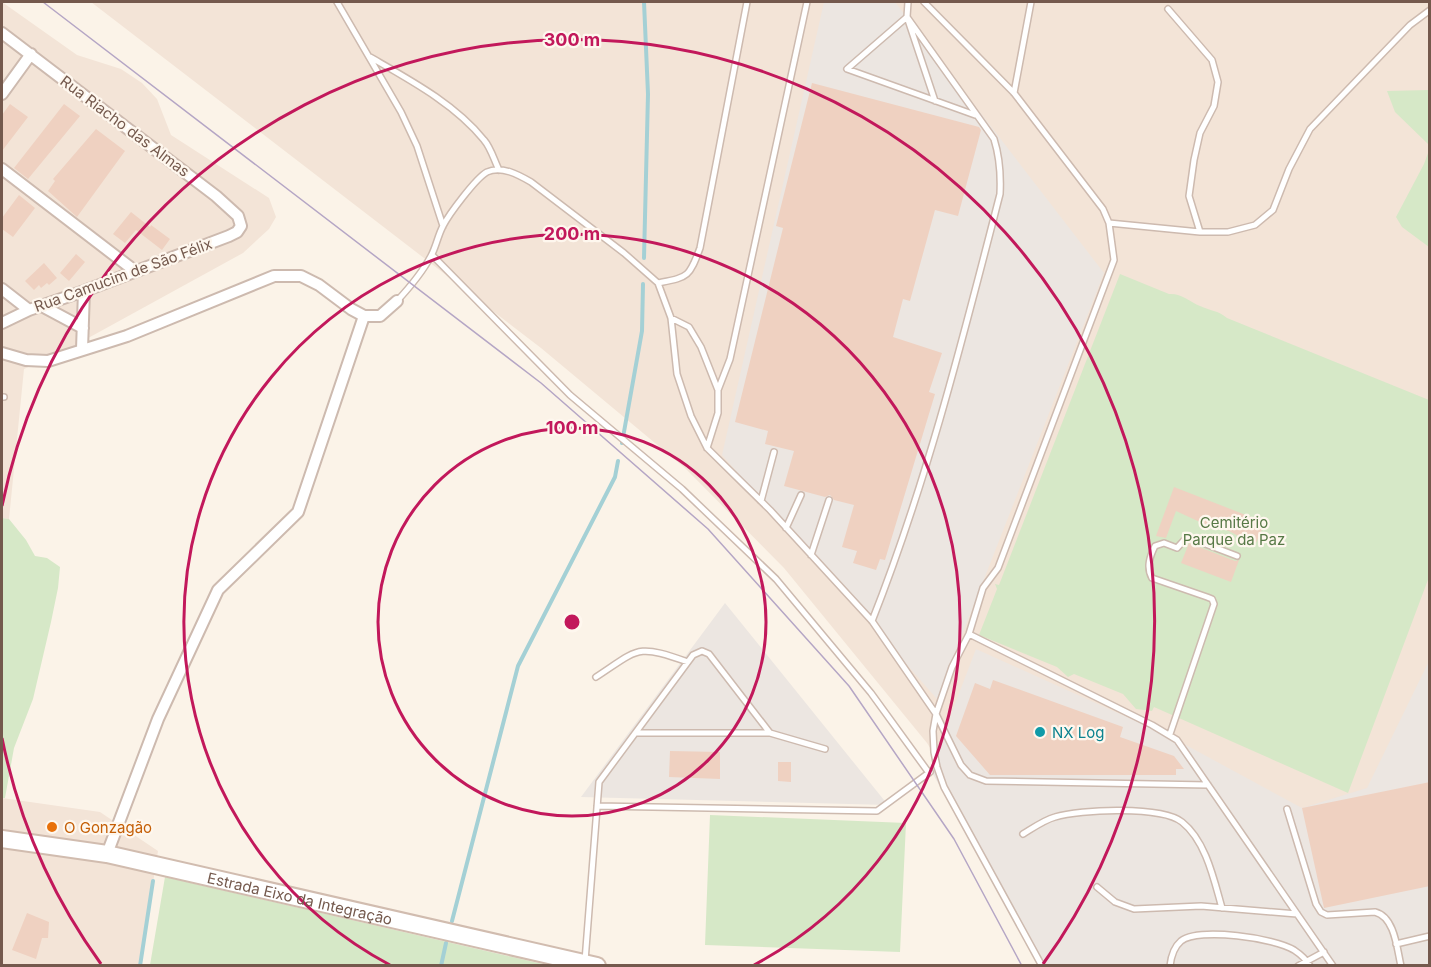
<svg xmlns="http://www.w3.org/2000/svg" width="1431" height="967" font-family="Inter,sans-serif">
<style>
.residential{fill:#f3e4d7}
.industrial{fill:#ece6e1}
.green{fill:#d6e8c7}
.lines{fill:none;stroke-linecap:round;stroke-linejoin:round}
.stream{stroke:#a4d0d5;stroke-width:4}
.building{fill:#efd1c1}
.lane-casing{stroke:#cdbaaf;stroke-width:8}
.street-casing{stroke:#cdbaaf;stroke-width:14}
.secondary-casing{stroke:#d1bcaf;stroke-width:20}
.lane{stroke:#fff;stroke-width:5}
.street{stroke:#fff;stroke-width:10}
.secondary{stroke:#fff;stroke-width:16}
.tram{stroke:#b5a6c5;stroke-width:1.5}
.ring{fill:none;stroke:#c2185b;stroke-width:3}
.culture-dot{fill:#0f9aa8;stroke:#fef7ee;stroke-width:2}
.food-dot{fill:#e8710a;stroke:#fef7ee;stroke-width:2}
.labels{text-anchor:middle;dominant-baseline:central;stroke-width:4.5;stroke-linejoin:round;paint-order:stroke}
.street-label{font-size:15px;fill:#74594d;stroke:#fef7ee}
.park-label{font-size:15px;fill:#577946;stroke:#fef7ee}
.culture-label{font-size:15px;fill:#0d838f;stroke:#fef7ee;text-anchor:start}
.food-label{font-size:15px;fill:#c56008;stroke:#fef7ee;text-anchor:start}
.centre{fill:#c2185b;stroke:#fef7ee;stroke-width:3}
.ring-label{font-size:18px;text-anchor:middle;font-weight:bold;fill:#c2185b;stroke:#fef7ee;stroke-width:4.5;stroke-linejoin:round;paint-order:stroke}
</style>
<rect width="100%" height="100%" fill="#fbf3e8"/>
<path class="residential" d="M 2,2 L 77,55 L 121,69 L 142,83 L 157,99 L 171,135 L 269,198 L 276,217 L 269,229 L 243,253 L 70,348 L 24,369 L 9,519 L 2,518 Z
M 91,2 L 1429,2 L 1429,965 L 1009,870 L 927,743 L 784,568 L 685,468 L 541,348 Z
M 2,798 L 100,812 L 158,851 L 140,965 L 2,965 Z"/>
<path class="industrial" d="M 824,2 L 895,2 L 1104,273 L 937,699 L 722,455 Z
M 725,603 L 888,805 L 581,797 Z
M 976,649 L 1173,738 L 1302,808 L 1367,788 L 1429,661 L 1429,965 L 1042,965 L 930,769 Z"/>
<path class="green" d="M 1429,90 L 1430,90 L 1429,145 L 1395,112 L 1387,91 Z
M 1428,153 L 1430,156 L 1429,247 L 1402,227 L 1396,217 L 1424,164 Z
M 1120,274 L 1169,294 C 1181,293 1190,302 1200,306 C 1210,311 1218,310 1227,318 L 1429,400 L 1429,577 L 1348,793 L 1154,707 L 1152,711 L 1136,709 L 1123,694 L 1074,674 L 1068,677 L 1057,667 L 979,635 L 997,589 L 995,584 L 999,585 Z
M 2,518 L 9,519 L 26,540 L 35,556 L 47,558 L 60,567 L 58,588 L 51,622 L 33,699 L 14,748 L 5,798 L 2,798 Z
M 710,815 L 906,823 L 900,952 L 705,945 Z
M 165,877 L 547,965 L 150,965 Z"/>
<g class="lines">
<path class="stream" d="M 644,2 L 648,94 L 644,258
M 622,443 L 642,331 L 643,284
M 452,921 L 518,666 L 615,477 L 618,461
M 140,966 L 153,881
M 441,966 L 446,943"/>
</g>
<path class="building" d="M 812,83 L 979,127 L 981,130 L 958,216 L 935,210 L 910,301 L 903,299 L 893,337 L 942,353 L 929,392 L 935,394 L 885,560 L 880,559 L 876,570 L 853,563 L 857,551 L 842,547 L 854,505 L 834,500 L 830,495 L 825,497 L 784,486 L 794,451 L 765,444 L 768,431 L 735,422 L 783,228 L 776,226 Z
M 10,104 L 28,117 L 2,151 L 2,115 Z
M 64,104 L 80,116 L 28,179 L 14,168 Z
M 96,129 L 125,151 L 77,217 L 48,191 L 55,181 L 53,179 Z
M 19,195 L 35,208 L 13,237 L 2,229 L 2,218 Z
M 131,212 L 150,227 L 151,225 L 170,239 L 162,250 L 136,230 L 125,243 L 113,234 Z
M 76,254 L 85,262 L 69,281 L 60,273 Z
M 44,263 L 57,278 L 49,285 L 47,283 L 41,288 L 39,285 L 34,290 L 25,281 Z
M 1174,487 L 1251,517 L 1250,519 L 1264,525 L 1255,545 L 1229,531 L 1202,523 L 1176,511 L 1166,538 L 1156,536 Z
M 1189,543 L 1235,561 L 1239,560 L 1231,582 L 1181,563 Z
M 993,680 L 1123,727 L 1120,737 L 1174,756 L 1184,769 L 1176,769 L 1176,775 L 990,775 L 956,736 L 975,683 L 990,689 Z
M 670,751 L 720,752 L 720,779 L 669,777 Z
M 778,762 L 791,762 L 791,782 L 778,781 Z
M 1430,782 L 1430,886 L 1324,908 L 1302,808 Z
M 27,913 L 49,922 L 48,938 L 42,938 L 36,959 L 12,950 Z"/>
<g class="lines">
<g class="lane-casing">
<path id="lane" d="M 337,2 L 401,112 L 417,146 L 443,226
M 924,2 L 1014,93 L 1103,209 L 1109,223 L 1114,260 L 998,568 L 983,588 L 969,634 L 952,667 L 936,714 L 933,731 L 934,752 L 937,767 L 944,787 L 1042,966
M 1168,9 L 1212,60 L 1218,82 L 1214,106 L 1200,133 L 1194,160 L 1189,196 L 1200,232
M 370,57 C 410,80 455,104 484,140 C 491,148 494,160 499,170
M 1014,93 L 1031,2
M 935,101 L 907,17 L 847,69 L 975,115
M 1109,223 L 1200,232 L 1228,232 L 1255,225 L 1273,210 L 1289,169 L 1310,129 L 1410,25 L 1430,10
M 432,255 L 570,395 L 682,489 L 776,579 L 871,693 L 929,773
M 658,283 C 688,277 689,278 700,248 L 747,2
M 397,301 C 410,287 422,273 431,256 C 436,247 438,235 443,226 C 449,214 476,178 487,172 C 501,165 519,175 531,182 L 624,253 L 658,283 L 671,318 L 677,374 L 691,416 L 707,448 L 770,510 L 872,621 L 936,714 L 961,765 L 970,775 L 986,781 L 1208,785
M 671,318 L 689,327 L 701,347 L 718,390 L 718,413 L 707,448
M 718,390 L 730,359 L 807,2
M 2,397 L 4,397
M 761,501 L 774,452
M 786,528 L 801,495
M 811,555 L 829,500
M 872,621 C 927,482 963,338 1000,194 C 1001,174 1000,158 994,139 L 907,17 L 908,2
M 969,634 L 1152,725 L 1177,740 L 1333,966
M 596,677 C 640,648 636,644 688,662
M 770,733 L 825,749
M 1170,734 L 1214,604 L 1212,599 L 1207,597 L 1152,578 C 1146,567 1150,556 1155,546 L 1164,543 L 1177,548 L 1187,537 L 1237,556
M 597,806 L 877,811 L 930,772
M 1287,809 L 1316,904 L 1321,912 L 1327,915 L 1375,912 C 1395,917 1397,949 1401,966
M 1023,834 C 1033,828 1044,820 1055,817 C 1080,809 1162,806 1182,822 C 1206,841 1214,880 1222,908
M 1097,887 L 1115,902 L 1134,909 L 1201,906 L 1297,914
M 1396,944 L 1430,936
M 585,961 L 599,782 L 693,655 L 702,651 L 709,654 L 770,733 L 636,733
M 1170,966 C 1171,957 1174,947 1181,941 C 1199,927 1275,938 1294,950 C 1300,954 1306,959 1310,966
M 1298,966 L 1324,952"/>
</g>
<g class="street-casing">
<path id="street" d="M 2,33 L 216,196 L 238,216 L 241,226 L 237,232 L 229,236 L 84,291 L 29,310 L 2,323
M 2,94 L 31,54
M 2,169 L 135,271
M 2,289 L 29,310
M 42,306 L 83,328
M 82,349 L 84,291
M 2,353 L 26,360 L 48,361 L 127,336 L 274,276 L 301,276 L 319,285 L 351,309 L 364,316 L 380,316 L 397,301
M 107,854 L 158,719 L 218,590 L 298,512 L 364,316"/>
</g>
<g class="secondary-casing">
<g id="secondary">
<path id="s1" d="M 2,839 L 107,854 L 597,966"/>
</g>
</g>
<use href="#lane" class="lane"/>
<use href="#street" class="street"/>
<use href="#secondary" class="secondary"/>
<path class="tram" d="M 43,2 L 541,383 L 708,529 L 849,686 L 954,839 L 1022,966"/>
</g>
<g class="ring">
<circle cx="572" cy="622" r="194"/>
<path d="M390 965A388 388 0 1 1 754 965"/>
<path d="M101 964A582 582 0 0 1 2 738M2 506A582 582 0 1 1 1043 964"/>
</g>
<circle class="culture-dot" cx="1040" cy="732" r="6"/>
<circle class="food-dot" cx="52" cy="827" r="6"/>
<g class="labels">
<g class="street-label">
<text transform="translate(125 126) rotate(37)">Rua Riacho das Almas</text>
<text transform="translate(123 275) rotate(-20)">Rua Camucim de São Félix</text>
<text stroke="none"><textPath href="#s1" startOffset="304">Estrada Eixo da Integração</textPath></text>
</g>
<g class="park-label">
<text x="1234" y="522">Cemitério<tspan x="1234" dy="17">Parque da Paz</tspan></text>
</g>
<g class="culture-label">
<text x="1052" y="732">NX Log</text>
</g>
<g class="food-label">
<text x="64" y="827">O Gonzagão</text>
</g>
</g>
<circle cx="572" cy="622" r="9" class="centre"/>
<g class="ring-label">
<text x="572" y="46">300 m</text>
<text x="572" y="240">200 m</text>
<text x="572" y="434">100 m</text>
</g>
<rect width="1431" height="967" fill="none" stroke="#74594d" stroke-width="6"/>
</svg>
